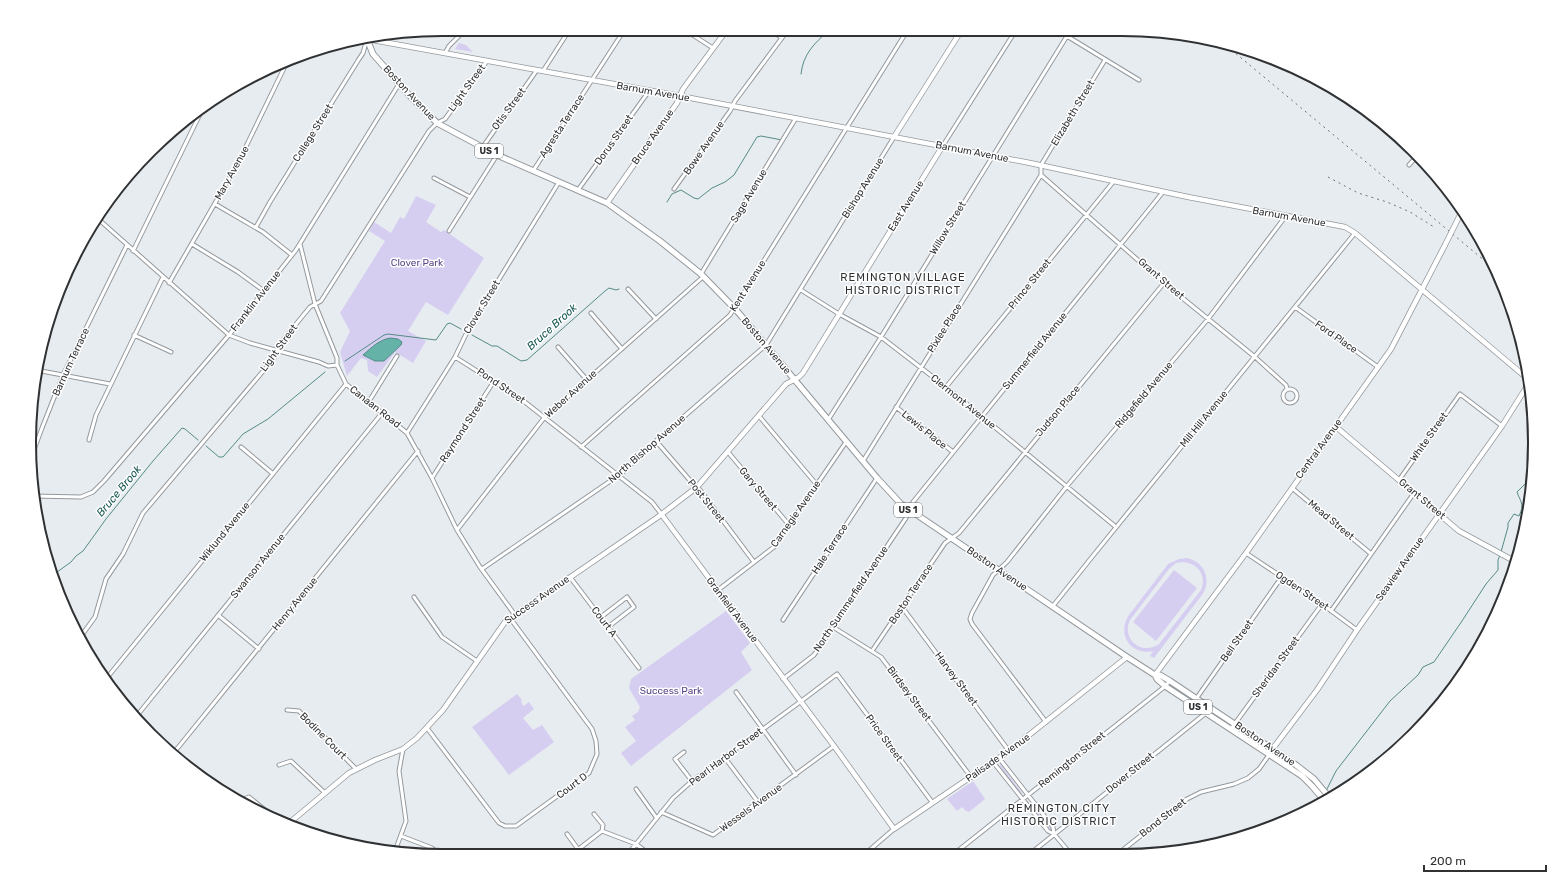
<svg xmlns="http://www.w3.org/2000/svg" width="1564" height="885" font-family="Rubik,sans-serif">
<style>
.green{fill:#d6cef0;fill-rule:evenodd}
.water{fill:#65b2a9;stroke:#558b86}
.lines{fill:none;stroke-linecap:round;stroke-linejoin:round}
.stream{stroke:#558b86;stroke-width:1}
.street-casing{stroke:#94999d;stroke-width:5}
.secondary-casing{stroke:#94999d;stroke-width:6}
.primary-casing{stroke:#94999d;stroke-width:7}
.street{stroke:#fff;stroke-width:3}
.secondary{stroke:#fff;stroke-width:4.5}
.primary{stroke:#fff;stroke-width:5}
.rail{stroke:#6e7174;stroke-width:1;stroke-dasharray:2 4;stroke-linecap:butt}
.secondary-bridge-casing{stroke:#94999d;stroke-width:6;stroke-linecap:butt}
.secondary-bridge{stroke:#fff;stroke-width:4.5}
.labels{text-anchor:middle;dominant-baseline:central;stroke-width:3;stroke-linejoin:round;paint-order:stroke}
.shield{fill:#fff;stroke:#6d6f70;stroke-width:1}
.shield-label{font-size:9px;font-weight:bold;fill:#2f3133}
.street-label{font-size:10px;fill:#2f3133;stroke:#fff}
.park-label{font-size:10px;fill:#5b4689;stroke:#fff}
.neighbourhood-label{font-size:11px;letter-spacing:1px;fill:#2f3133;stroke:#fff}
.water-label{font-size:11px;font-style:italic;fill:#165752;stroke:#fff}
.rim{fill:none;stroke:#2f3133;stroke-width:2}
</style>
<rect width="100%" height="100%" fill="#e7ecf1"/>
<path class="green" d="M 459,43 L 466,45 L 473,52 L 455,49 Z
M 416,196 L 436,205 L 426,222 L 441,232 L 444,230 L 484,258 L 448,315 L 426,302 L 408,331 L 426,341 L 413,363 L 395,352 L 377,377 L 368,371 L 367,360 L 361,358 L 347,376 L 340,352 L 350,331 L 340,313 L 385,241 L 369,231 L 374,222 L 391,233 L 400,217 L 404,219 Z
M 1187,558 C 1205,562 1212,580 1202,595 L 1154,658 L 1150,656 L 1153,651 C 1131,656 1116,634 1129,615 L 1168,564 L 1179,559 ZM 1183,562 C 1198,563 1207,576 1201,590 L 1159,644 C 1142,656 1121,639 1130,620 L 1169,569 L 1176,563 Z
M 1174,570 L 1197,588 L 1156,641 L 1133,622 Z
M 726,611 L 750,643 L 741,652 L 752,670 L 631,766 L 621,753 L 636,741 L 625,727 L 635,720 L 632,716 L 638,712 L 640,707 L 629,688 L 631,679 Z
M 517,694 L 522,700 L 521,702 L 524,706 L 529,702 L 534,709 L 523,718 L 533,730 L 542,725 L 554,742 L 509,775 L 472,727 Z
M 999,765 L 1001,765 L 1022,793 L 1020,793 Z
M 973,781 L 985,799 L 969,812 L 966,811 L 962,807 L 957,811 L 947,799 Z
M 1029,803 L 1031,803 L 1051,829 L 1049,829 Z"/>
<path class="water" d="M 390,338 L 398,339 L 402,342 L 401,345 L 384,361 L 375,361 L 363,355 C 372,347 379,340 390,338 Z"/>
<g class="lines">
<path class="stream" d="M 801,74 C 803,54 814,44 828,31
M 667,202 L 672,194 L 681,190 L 694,198 L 698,199 L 712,188 L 725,182 L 734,175 L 757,137 L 761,136 L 782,140
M 472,335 L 492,346 L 497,346 L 521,361 L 527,360 L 605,291 L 609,288 L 616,290 L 619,289
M 345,361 L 384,335 L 388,334 L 436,340 L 447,324 L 450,323 L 461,329
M 206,446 L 219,457 L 223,457 L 243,434 L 268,419 L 325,372
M 1501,552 L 1508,527 L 1508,523 L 1514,514 L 1519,516 C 1525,504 1520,501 1517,492 L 1532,477
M 53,575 L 71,562 L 76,556 L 83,551 L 106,519 L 153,461 L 182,428 L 185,429 L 198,440
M 1326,791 L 1336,771 L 1390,701 L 1418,675 L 1423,667 L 1434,662 L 1462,621 L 1486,584 L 1498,570 L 1498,560 L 1500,555"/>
<g class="street-casing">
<path id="street" d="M 1057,30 L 1139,80
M 772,31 L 782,38
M 688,32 L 713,48
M 445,53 L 449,46 L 463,32
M 1105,60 L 1041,165 L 1041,175 L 1164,283 L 1255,357 L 1286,385 L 1287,389
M 543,71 L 568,32
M 942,147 L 1016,30
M 482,148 L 537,70
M 1409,165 L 1417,156
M 533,171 L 623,32
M 434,178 L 470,197
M 674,189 L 730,111 L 735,101 L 787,31
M 578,190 L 649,91
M 215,204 L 263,232 L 292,255
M 96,217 L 229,335 L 250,343 L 319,362 L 328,366 L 337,365 L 346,384 L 407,433 L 432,478 L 457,530 L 480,567 L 515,615
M 256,227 L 270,202 L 359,59 L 363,53 L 367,39 L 371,37
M 449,231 L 497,155
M 192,244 L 238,272 L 264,291
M 300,244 L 315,304 L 337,358 L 337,365
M 133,251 L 204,106
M 701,274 L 796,118
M 169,283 L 237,165 L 288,60
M 628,289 L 656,319
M 801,290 L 839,314 L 881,337 L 946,387 L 1116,527
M 1295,307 L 1378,367
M 591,313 L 622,349
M 45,331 L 48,333
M 134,335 L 171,352
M 558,347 L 587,380
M 455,357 L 521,399 L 652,502 L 662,515
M 36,370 L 110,384
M 946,387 L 1114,181
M1283 396a7 7 0 1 1 14 0a7 7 0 1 1-14 0Z
M 368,403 L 397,356
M 896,407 L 953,452
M 759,416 L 817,485
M 828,420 L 881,337 L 1067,36
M 407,433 L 455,357 L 469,328 L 559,182
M 89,440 L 96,415 L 163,277
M 656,441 L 694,485 L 700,490 L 754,562
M 241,447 L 272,473
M 581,447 L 730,315 L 907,31
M 728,452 L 789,525
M 863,461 L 1041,175
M 432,478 L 494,381
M 1399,480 L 1460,394 L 1502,426
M 32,484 L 32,460 L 35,447 L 42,428 L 63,375 L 127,245
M 1292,488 L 1370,553
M 33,496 L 81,497 L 93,492 L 104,481 L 229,335 L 296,250 L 399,84
M 457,530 L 544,418 L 704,276
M 1246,553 L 1322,604 L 1357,630
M 482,569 L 622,473 L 656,441 L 766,345 L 894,137
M 570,577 L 639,668
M 718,590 L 774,547 L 846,442
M 414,597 L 442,637 L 477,661
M 1053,606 L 1092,557 L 1355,233
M 902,607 L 1009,751
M 1331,611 L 1414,493
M 218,615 L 259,649
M 601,617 L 627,597 L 634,607 L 608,627
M 783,620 L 877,478
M 833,627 L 881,657 L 971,777
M 79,639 L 95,617 L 106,579 L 123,554 L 143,513 L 275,357 L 279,345 L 310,307 L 321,301 L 429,131 L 437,123 L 445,119 L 487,61
M 872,651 L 945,543 L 959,533 L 1164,283
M 106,679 L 346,384
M 783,679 L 814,655 L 906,518 L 913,502 L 1163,192
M 736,692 L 796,775
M 1196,699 L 1281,578
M 287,710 L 299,711 L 356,769
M 135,718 L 382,413
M 1046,722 L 972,624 L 970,619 L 972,613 L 993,575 L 1007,562 L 1067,486 L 1208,319 L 1285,217
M 427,728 L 499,823 L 505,826 L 516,826 L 589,773 L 597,754 L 596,741 L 592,729 L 510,618
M 1231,729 L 1322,604
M 684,752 L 675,759 L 692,781
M 172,755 L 418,451
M 725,758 L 758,802
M 999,758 L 1053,827 L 1054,834
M 993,762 L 1048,831 L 1054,834 L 1070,853
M 279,765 L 291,761 L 324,792
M 636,789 L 656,817
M 241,800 L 249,797 L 276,819
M 661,812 L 713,835 L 834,746
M 594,814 L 603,825 L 602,831
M 567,834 L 578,849
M 401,836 L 432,848 L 439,855
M 395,851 L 406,821 L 399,771 L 403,749
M 955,853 L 1163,688 L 1170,681
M 1031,853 L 1206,713 L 1210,708
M 1119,853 L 1187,799 L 1201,792 L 1234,784 L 1248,778 L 1259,769 L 1269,755
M 628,854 L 673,798 L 692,781 L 800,702 L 837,674 L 932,802
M 865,854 L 894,829
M 571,855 L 602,831 L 636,844 L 649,854"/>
</g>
<g class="secondary-casing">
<path id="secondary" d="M 367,39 L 680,96 L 1030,163 L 1188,197 L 1345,227 L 1355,233 L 1528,379
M 894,137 L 961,31
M 607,203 L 677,103 L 683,89 L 726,31
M 1335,426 L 1459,531 L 1516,562
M 662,515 L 834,746 L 894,829 L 1009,751 L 1127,657
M 1155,675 L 1246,553 L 1391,349 L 1445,245
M 1271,751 L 1317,690 L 1357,630 L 1502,426 L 1529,383
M 288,824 L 349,773 L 375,760 L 403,749 L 417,738 L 443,710 L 505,622 L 658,517 L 697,487 L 786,384 L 799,377 L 803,373 L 942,147"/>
</g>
<g class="primary-casing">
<path id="primary" d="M 363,38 L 367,39 L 373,54 L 410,96 L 437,123 L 497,155 L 607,203 L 660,241 L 701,274 L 737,311 L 877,478 L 901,504 L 1127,657 L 1155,675 L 1160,675 L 1170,681 L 1296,765 L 1314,779 L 1329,797
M 1155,675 L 1157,679 L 1165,686 L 1302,776 L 1312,786 L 1324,800"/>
</g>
<use href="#street" class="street"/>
<use href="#secondary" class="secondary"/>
<use href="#primary" class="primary"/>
<path class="rail" d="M 1222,42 L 1497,271
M 1328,177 L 1358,193 L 1387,202 L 1410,212 L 1434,227"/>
<g class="secondary-bridge-casing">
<path id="secondary-bridge" d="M 1445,245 L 1462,211"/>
</g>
<use href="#secondary-bridge" class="secondary-bridge"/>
</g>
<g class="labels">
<g class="shield">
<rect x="475" y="144" width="28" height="14" rx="3"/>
<rect x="894" y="503" width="28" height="14" rx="3"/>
<rect x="1184" y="700" width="28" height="14" rx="3"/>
</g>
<g class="shield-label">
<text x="489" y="151">US 1</text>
<text x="908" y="510">US 1</text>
<text x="1198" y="707">US 1</text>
</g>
<g class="street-label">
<text transform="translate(467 88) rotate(-54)">Light Street</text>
<text transform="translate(653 92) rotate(10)">Barnum Avenue</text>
<text transform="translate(409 93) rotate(47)">Boston Avenue</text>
<text transform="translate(509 109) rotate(-54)">Otis Street</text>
<text transform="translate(1073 113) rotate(-59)">Elizabeth Street</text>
<text transform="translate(562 126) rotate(-57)">Agresta Terrace</text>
<text transform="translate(313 133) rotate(-58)">College Street</text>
<text transform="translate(653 137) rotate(-55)">Bruce Avenue</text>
<text transform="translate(614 140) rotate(-55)">Dorus Street</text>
<text transform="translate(704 148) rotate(-55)">Bowe Avenue</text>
<text transform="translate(972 152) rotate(11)">Barnum Avenue</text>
<text transform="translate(232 173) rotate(-61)">Mary Avenue</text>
<text transform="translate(863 188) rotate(-58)">Bishop Avenue</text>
<text transform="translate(749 196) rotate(-59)">Sage Avenue</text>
<text transform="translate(906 206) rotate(-58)">East Avenue</text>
<text transform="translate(1289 217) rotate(10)">Barnum Avenue</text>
<text transform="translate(948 228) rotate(-59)">Willow Street</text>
<text transform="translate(1161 279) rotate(41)">Grant Street</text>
<text transform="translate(1030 284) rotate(-51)">Prince Street</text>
<text transform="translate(748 286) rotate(-58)">Kent Avenue</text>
<text transform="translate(256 301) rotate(-52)">Franklin Avenue</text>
<text transform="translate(482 307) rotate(-59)">Clover Street</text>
<text transform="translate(945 328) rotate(-58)">Pixlee Place</text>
<text transform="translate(1336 337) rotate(35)">Ford Place</text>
<text transform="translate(766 346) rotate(50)">Boston Avenue</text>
<text transform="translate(279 348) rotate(-54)">Light Street</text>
<text transform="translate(1035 351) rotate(-51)">Summerfield Avenue</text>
<text transform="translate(71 362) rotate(-65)">Barnum Terrace</text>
<text transform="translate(501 386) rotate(34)">Pond Street</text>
<text transform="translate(571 394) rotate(-42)">Weber Avenue</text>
<text transform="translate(1144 395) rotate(-50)">Ridgefield Avenue</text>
<text transform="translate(963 402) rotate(39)">Clermont Avenue</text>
<text transform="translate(375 407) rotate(38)">Canaan Road</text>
<text transform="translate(1058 411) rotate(-50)">Judson Place</text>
<text transform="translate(1204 419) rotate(-51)">Mill Hill Avenue</text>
<text transform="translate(463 430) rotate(-57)">Raymond Street</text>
<text transform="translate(924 430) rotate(39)">Lewis Place</text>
<text transform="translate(1429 437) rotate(-55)">White Street</text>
<text transform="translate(647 449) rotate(-41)">North Bishop Avenue</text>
<text transform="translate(1319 449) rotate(-54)">Central Avenue</text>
<text transform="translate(758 489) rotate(50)">Gary Street</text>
<text transform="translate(1422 499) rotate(40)">Grant Street</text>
<text transform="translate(706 501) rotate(51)">Post Street</text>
<text transform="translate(796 514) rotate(-55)">Carnegie Avenue</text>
<text transform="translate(1331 520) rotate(40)">Mead Street</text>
<text transform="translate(225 532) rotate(-51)">Wiklund Avenue</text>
<text transform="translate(830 549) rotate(-57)">Hale Terrace</text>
<text transform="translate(258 566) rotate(-51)">Swanson Avenue</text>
<text transform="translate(997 569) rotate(34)">Boston Avenue</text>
<text transform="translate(1400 569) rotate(-55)">Seaview Avenue</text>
<text transform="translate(1302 591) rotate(34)">Ogden Street</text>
<text transform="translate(911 594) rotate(-56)">Boston Terrace</text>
<text transform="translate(851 599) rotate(-56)">North Summerfield Avenue</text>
<text transform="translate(537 600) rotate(-35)">Success Avenue</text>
<text transform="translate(295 604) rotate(-51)">Henry Avenue</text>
<text transform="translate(732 610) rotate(53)">Granfield Avenue</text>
<text transform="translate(604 622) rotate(53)">Court A</text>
<text transform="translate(1237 641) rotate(-55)">Bell Street</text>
<text transform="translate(1276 667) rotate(-54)">Sheridan Street</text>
<text transform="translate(956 679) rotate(53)">Harvey Street</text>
<text transform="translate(909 694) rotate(53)">Birdsey Street</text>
<text transform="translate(323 736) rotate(45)">Bodine Court</text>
<text transform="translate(884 738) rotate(54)">Price Street</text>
<text transform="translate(1265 744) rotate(34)">Boston Avenue</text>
<text transform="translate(726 757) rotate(-37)">Pearl Harbor Street</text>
<text transform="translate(998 758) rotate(-35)">Palisade Avenue</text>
<text transform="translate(1072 760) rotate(-39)">Remington Street</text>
<text transform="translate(1130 773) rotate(-39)">Dover Street</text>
<text transform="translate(572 786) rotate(-37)">Court D</text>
<text transform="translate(751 808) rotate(-36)">Wessels Avenue</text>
<text transform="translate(1163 818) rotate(-38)">Bond Street</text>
</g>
<g class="park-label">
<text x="417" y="263">Clover Park</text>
<text x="671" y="691">Success Park</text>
</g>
<g class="neighbourhood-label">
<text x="903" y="277">REMINGTON VILLAGE<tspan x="903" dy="13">HISTORIC DISTRICT</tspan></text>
<text x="1059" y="808">REMINGTON CITY<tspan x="1059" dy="13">HISTORIC DISTRICT</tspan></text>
</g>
<g class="water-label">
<text transform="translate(552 327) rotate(-42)">Bruce Brook</text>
<text transform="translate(119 491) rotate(-50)">Bruce Brook</text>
</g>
</g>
<path d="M0 0H1564V885H0ZM442 36H1122A406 406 0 0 1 1528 442V443A406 406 0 0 1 1122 849H442A406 406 0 0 1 36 443V442A406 406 0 0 1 442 36Z" fill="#fff" fill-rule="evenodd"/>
<path class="rim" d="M442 36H1122A406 406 0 0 1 1528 442V443A406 406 0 0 1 1122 849H442A406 406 0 0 1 36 443V442A406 406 0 0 1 442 36Z"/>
<path d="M1424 865v6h122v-6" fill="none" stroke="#2f3133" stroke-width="2"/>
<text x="1430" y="865" font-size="12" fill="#2f3133" stroke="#ffffff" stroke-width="3" paint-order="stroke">200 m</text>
</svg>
